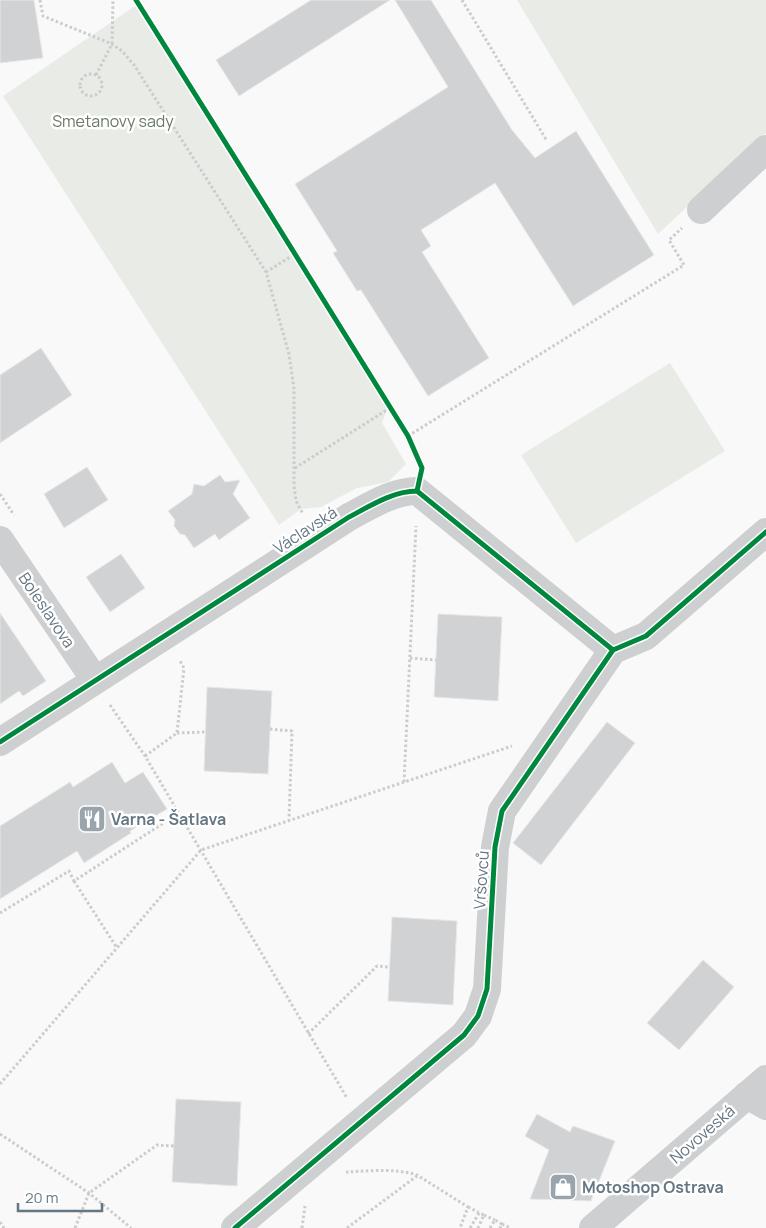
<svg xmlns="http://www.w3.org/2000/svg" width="766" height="1228" font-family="Manrope,sans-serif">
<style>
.green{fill:#e8ebe6}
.building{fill:#d0d2d3;stroke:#e8e8e8}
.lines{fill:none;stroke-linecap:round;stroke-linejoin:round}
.path{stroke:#cbcccd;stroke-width:3;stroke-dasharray:2.5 2.5;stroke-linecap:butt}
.minor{stroke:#cecfd0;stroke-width:28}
.tertiary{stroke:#cecfd0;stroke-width:28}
.cycleway-casing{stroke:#fff;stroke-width:8}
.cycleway{stroke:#00873e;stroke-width:5}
.labels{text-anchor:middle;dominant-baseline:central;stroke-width:5;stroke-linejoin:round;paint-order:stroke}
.park-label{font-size:16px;fill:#687a64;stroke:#fff}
.street-label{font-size:16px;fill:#657683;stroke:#fff}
.poi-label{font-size:16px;font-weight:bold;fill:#657683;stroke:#fff;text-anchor:start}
</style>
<rect width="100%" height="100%" fill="#f9f9f9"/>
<path class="green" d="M 517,0 L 766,0 L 766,133 L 658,234 Z
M 135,6 L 387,409 L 382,423 L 406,464 L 388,482 L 357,488 L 321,507 L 301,509 L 279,525 L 3,96 Z
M 670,363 L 725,451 L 576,543 L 521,455 Z"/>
<path class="building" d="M 0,0 L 34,0 L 43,58 L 0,63 Z
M 311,0 L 390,0 L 239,96 L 216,60 Z
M 395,0 L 431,0 L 512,130 L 535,158 L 576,131 L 654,255 L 573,306 L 495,183 L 421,230 L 431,246 L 422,252 L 489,358 L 428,396 L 361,290 L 357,291 L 333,253 L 337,251 L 295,184 L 448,87 Z
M 41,348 L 72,395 L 0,443 L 0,375 Z
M 87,467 L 108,500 L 64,528 L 44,494 Z
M 220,475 L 225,482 L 240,480 L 233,494 L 250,518 L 219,540 L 215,534 L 194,548 L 185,535 L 180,534 L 174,526 L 175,520 L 168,511 L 192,494 L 194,484 L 204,486 Z
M 121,554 L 145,588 L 110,612 L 86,577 Z
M 0,613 L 46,681 L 23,696 L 19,691 L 0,704 Z
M 438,614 L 502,617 L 498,701 L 434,697 Z
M 207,687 L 272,691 L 268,774 L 204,771 Z
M 607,722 L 635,743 L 541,865 L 513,843 Z
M 112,762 L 125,783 L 143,772 L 167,809 L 130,831 L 131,833 L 84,863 L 77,851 L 0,899 L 0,826 L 70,782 L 73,787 Z
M 392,917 L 457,921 L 453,1005 L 388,1001 Z
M 703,960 L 734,987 L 679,1050 L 647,1023 Z
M 176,1099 L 241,1102 L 237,1186 L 172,1182 Z
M 537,1114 L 570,1132 L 573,1126 L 615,1141 L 591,1201 L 530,1199 L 549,1150 L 525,1136 Z"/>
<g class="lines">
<path class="path" d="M 40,0 L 43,16 L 112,44 L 122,51 L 134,65 L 266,272 L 289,354 L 294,389 L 294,486 L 296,501 L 303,514
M 462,0 L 547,141
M80 85a11 11 0 1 1 22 0a11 11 0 1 1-22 0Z
M 96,75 L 112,44 L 113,0
M 266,272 L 295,254
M 408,436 L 684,265 L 669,240 L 682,228
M 295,468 L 390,408
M 0,494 L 14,515
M 410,658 L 436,660
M 110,705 L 145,756 L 347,1098
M 270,729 L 292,731 L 289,820
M 177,733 L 205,732
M 145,756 L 177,733 L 184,668 L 179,659
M 404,782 L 416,526
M 74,881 L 117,948
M 0,913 L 69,871 L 74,881 L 179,813
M 308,1034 L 377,966 L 389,967
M 0,1084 L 201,850 L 512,746
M 0,1134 L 89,1193 L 131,1228
M 346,1172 C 369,1171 395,1168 417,1175 L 468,1207 L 460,1228
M 468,1207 L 478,1212
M 484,1215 L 495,1220
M 0,1222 L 4,1228
M 502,1224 L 511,1228
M 75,1228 L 89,1193 L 157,1145 L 174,1146
M 302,1228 L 305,1206
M 347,1228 L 417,1176
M 470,1228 L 479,1213 L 484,1215 L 478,1228
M 490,1228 L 495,1220 L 502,1224 L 500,1228"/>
<path class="minor" d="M 701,210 L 766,149
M 0,540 L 95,680
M 0,742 L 349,517 C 370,506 393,491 417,491 L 613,650
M 747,1095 L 766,1106
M 235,1228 L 464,1035 L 478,1016 L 487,989 L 495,847 L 502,811 L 613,650 L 646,636 L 766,532"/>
<path class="tertiary" d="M 593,1228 L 766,1079"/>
<g class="cycleway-casing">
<path id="cycleway" d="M 136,0 L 267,209 L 408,436 L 422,468 L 417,491
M 0,742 L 349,517 C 370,506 393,491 417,491 L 613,650
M 235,1228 L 464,1035 L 478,1016 L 487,989 L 495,847 L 502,811 L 613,650 L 646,636 L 766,532"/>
</g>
<use href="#cycleway" class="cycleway"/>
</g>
<defs>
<g id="restaurant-square" transform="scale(1.4375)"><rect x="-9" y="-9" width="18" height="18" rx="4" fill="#99a4ac" stroke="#fff"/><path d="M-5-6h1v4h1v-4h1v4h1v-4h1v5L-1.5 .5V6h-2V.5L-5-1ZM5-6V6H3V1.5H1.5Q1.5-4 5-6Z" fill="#fff"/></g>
<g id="shop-square" transform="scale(1.4375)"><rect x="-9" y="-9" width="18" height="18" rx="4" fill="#99a4ac" stroke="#fff"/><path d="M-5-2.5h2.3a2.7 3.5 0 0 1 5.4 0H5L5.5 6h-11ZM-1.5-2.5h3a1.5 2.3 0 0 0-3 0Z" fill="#fff"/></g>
</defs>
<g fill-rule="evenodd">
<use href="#restaurant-square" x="92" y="819"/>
<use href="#shop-square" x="563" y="1187"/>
</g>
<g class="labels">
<g class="park-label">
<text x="113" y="121">Smetanovy sady</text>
</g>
<g class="street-label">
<text transform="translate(305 530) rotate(-33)">Václavská</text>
<text transform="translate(47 610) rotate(56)">Boleslavova</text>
<text transform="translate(481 880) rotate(-86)">Vršovců</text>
<text transform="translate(702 1134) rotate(-41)">Novoveská</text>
</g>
<g class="poi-label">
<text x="111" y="819">Varna - Šatlava</text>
<text x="582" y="1187">Motoshop Ostrava</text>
</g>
</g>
<path d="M18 1203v8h84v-8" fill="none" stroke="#657683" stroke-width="2.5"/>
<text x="25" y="1203" font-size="15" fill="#657683" stroke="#ffffff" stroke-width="4" paint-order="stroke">20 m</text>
</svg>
